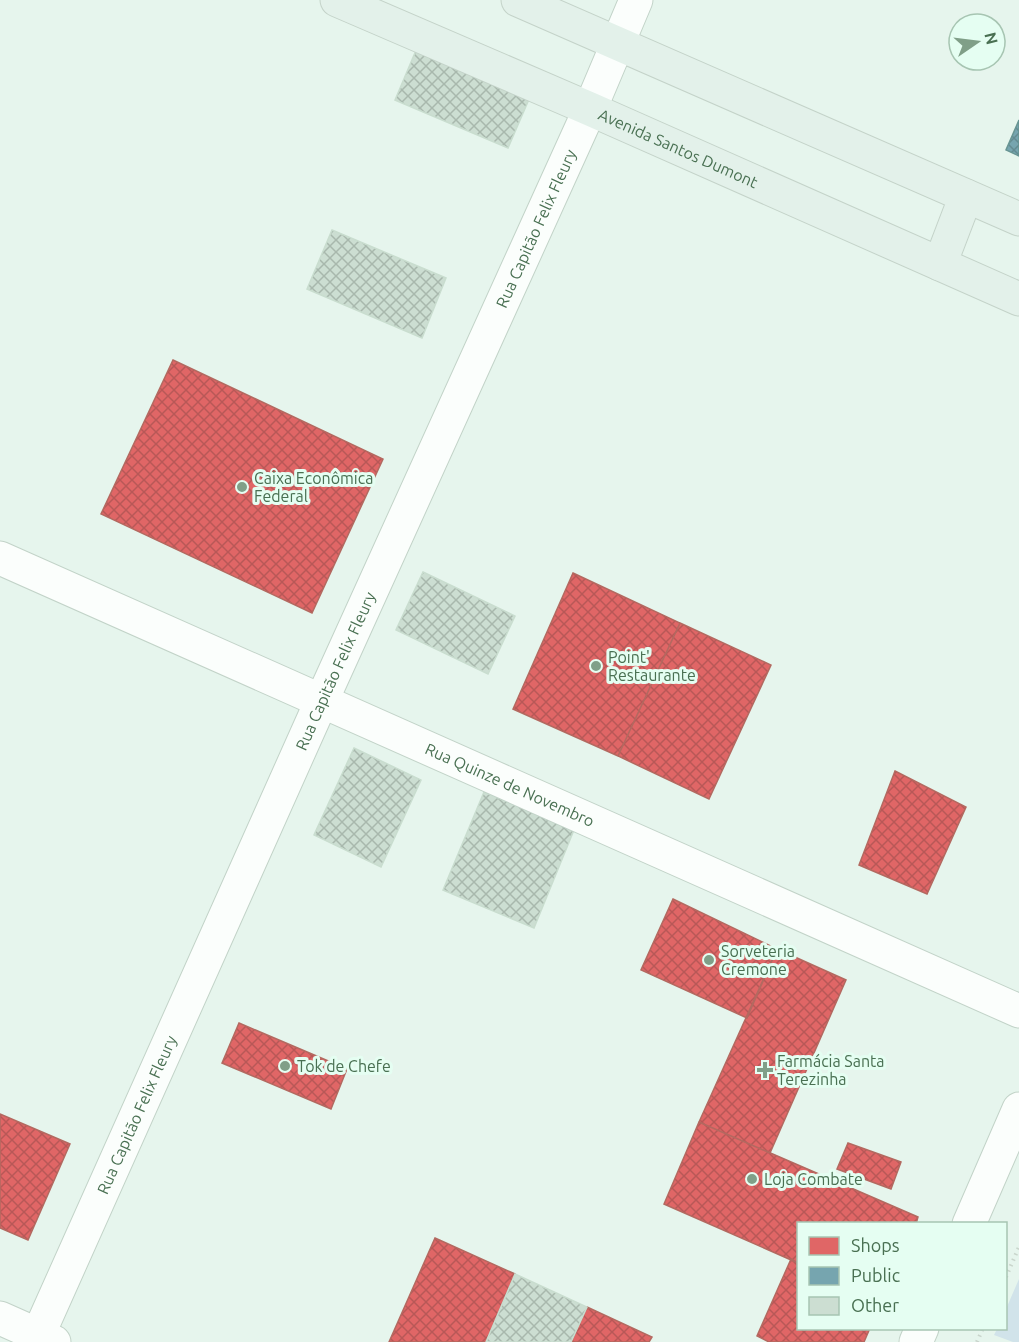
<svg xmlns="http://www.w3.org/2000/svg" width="1019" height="1342" font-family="Ubuntu,sans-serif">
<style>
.pitch{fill:#d1e3ea}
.shops{fill:url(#shops-cross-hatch);stroke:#b36960;stroke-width:1.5}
.public{fill:url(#public-cross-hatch);stroke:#689593;stroke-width:1.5}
.building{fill:url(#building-cross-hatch);stroke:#c9ddcf;stroke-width:1.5}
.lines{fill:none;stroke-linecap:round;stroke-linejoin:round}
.minor-casing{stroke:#c2d3c8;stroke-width:35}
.major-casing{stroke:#c4d3c9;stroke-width:35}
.path{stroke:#c9d5cc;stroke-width:4;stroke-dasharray:1.5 4.5;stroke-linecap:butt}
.minor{stroke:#fbfefc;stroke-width:33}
.major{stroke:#e3f1ea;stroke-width:33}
.poi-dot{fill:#809f88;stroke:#e5fef2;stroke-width:2}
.labels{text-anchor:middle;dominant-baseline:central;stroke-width:6;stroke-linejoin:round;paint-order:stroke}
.street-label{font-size:16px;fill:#497052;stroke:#e5fef2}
.poi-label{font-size:16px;fill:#497052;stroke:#e5fef2;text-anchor:start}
</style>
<defs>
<pattern id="shops-cross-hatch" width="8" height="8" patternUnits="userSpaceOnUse" patternTransform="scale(1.5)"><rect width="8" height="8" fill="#e06666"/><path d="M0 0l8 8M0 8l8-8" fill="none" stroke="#b85857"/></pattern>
<pattern id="public-cross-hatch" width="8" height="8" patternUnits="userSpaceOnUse" patternTransform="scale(1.5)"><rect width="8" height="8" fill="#76a5af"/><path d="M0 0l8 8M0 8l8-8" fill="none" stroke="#638b91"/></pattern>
<pattern id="building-cross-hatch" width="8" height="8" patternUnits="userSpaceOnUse" patternTransform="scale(1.5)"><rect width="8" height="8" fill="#ccded2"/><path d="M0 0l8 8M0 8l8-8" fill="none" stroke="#a8b8ad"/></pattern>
</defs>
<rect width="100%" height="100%" fill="#e6f5ed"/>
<path class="pitch" d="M 1019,1279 L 1019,1342 L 1013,1342 L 994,1335 L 997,1329 L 1006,1328 L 1006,1309 Z"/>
<path class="shops" d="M 173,360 L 383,459 L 312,613 L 101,514 Z
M 573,573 L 680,623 L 618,756 L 513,709 Z
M 680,623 L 771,665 L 709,799 L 618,756 Z
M 895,771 L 966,807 L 927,894 L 859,865 Z
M 673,899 L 777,949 L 747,1018 L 641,970 Z
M 777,949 L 846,980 L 770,1153 L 699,1122 Z
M 239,1023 L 347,1069 L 331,1109 L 222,1063 Z
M 0,1114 L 70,1144 L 28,1240 L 0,1228 Z
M 699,1122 L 918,1217 L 916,1224 L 798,1224 L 798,1263 L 664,1204 Z
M 848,1143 L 901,1162 L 891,1189 L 837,1169 Z
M 435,1238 L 515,1274 L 486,1342 L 389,1342 Z
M 791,1259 L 798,1263 L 798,1328 L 870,1328 L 864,1342 L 769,1342 L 757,1336 Z
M 587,1307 L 652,1337 L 649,1342 L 571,1342 Z"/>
<path class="public" d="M 1019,120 L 1019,156 L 1006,150 Z"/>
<path class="building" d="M 417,48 L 530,97 L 508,148 L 395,100 Z
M 332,230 L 446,278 L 422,338 L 307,289 Z
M 423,572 L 515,616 L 488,674 L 396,630 Z
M 354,748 L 421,780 L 381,867 L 314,835 Z
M 484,792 L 574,830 L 534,928 L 443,890 Z
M 515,1274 L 587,1307 L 571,1342 L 486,1342 Z"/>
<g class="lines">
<g class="minor-casing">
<g id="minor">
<path id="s1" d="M 0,558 L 1019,1011"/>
<path d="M 969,1224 L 1019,1109"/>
<path d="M 0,1318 L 54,1342"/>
<path id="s2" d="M 35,1342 L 322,700 L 590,109 L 636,0"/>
<path d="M 916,1342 L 922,1328"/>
</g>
</g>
<g class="major-casing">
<g id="major">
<path id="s3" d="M 337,0 L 590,109 L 1019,299"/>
<path d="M 518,0 L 1019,219"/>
<path d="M 940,264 L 966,196"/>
</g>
</g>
<path class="path" d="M 1006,1277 L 1019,1247
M 977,1342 L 983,1328"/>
<use href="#minor" class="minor"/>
<use href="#major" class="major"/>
</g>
<g class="poi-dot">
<circle cx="242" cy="487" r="6"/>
<circle cx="596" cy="666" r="6"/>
<circle cx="709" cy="960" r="6"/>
<circle cx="285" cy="1066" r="6"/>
<path d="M762 1061h6v6h6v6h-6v6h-6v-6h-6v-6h6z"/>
<circle cx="752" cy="1179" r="6"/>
</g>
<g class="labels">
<g class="street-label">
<text stroke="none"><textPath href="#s3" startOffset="372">Avenida Santos Dumont</textPath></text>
<text stroke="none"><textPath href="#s2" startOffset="1221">Rua Capitão Felix Fleury</textPath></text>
<text stroke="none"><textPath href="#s2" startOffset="735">Rua Capitão Felix Fleury</textPath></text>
<text stroke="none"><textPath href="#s1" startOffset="558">Rua Quinze de Novembro</textPath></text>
<text stroke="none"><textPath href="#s2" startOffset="249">Rua Capitão Felix Fleury</textPath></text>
</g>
<g class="poi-label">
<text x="254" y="478">Caixa Econômica<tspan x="254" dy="18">Federal</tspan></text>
<text x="608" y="657">Point'<tspan x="608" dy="18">Restaurante</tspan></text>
<text x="721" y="951">Sorveteria<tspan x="721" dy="18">Cremone</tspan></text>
<text x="777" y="1061">Farmácia Santa<tspan x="777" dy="18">Terezinha</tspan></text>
<text x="297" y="1066">Tok de Chefe</text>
<text x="764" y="1179">Loja Combate</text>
</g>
</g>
<rect x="797" y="1222" width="210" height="108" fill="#e5fef2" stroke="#a7c5b2" stroke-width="1.5"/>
<rect x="809" y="1237" width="30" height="18" fill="#e06666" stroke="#a7c5b2" stroke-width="1.5"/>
<text x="851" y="1252" font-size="18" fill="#497052">Shops</text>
<rect x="809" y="1267" width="30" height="18" fill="#76a5af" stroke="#a7c5b2" stroke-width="1.5"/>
<text x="851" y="1282" font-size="18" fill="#497052">Public</text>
<rect x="809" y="1297" width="30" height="18" fill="#ccded2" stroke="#a7c5b2" stroke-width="1.5"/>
<text x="851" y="1312" font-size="18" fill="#497052">Other</text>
<g transform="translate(977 42) rotate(76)"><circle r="28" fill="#e5fef2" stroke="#a7c5b2" stroke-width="1.5"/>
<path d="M0-4.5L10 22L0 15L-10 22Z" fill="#809f88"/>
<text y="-9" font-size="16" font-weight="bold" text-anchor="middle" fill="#497052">N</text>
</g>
</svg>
